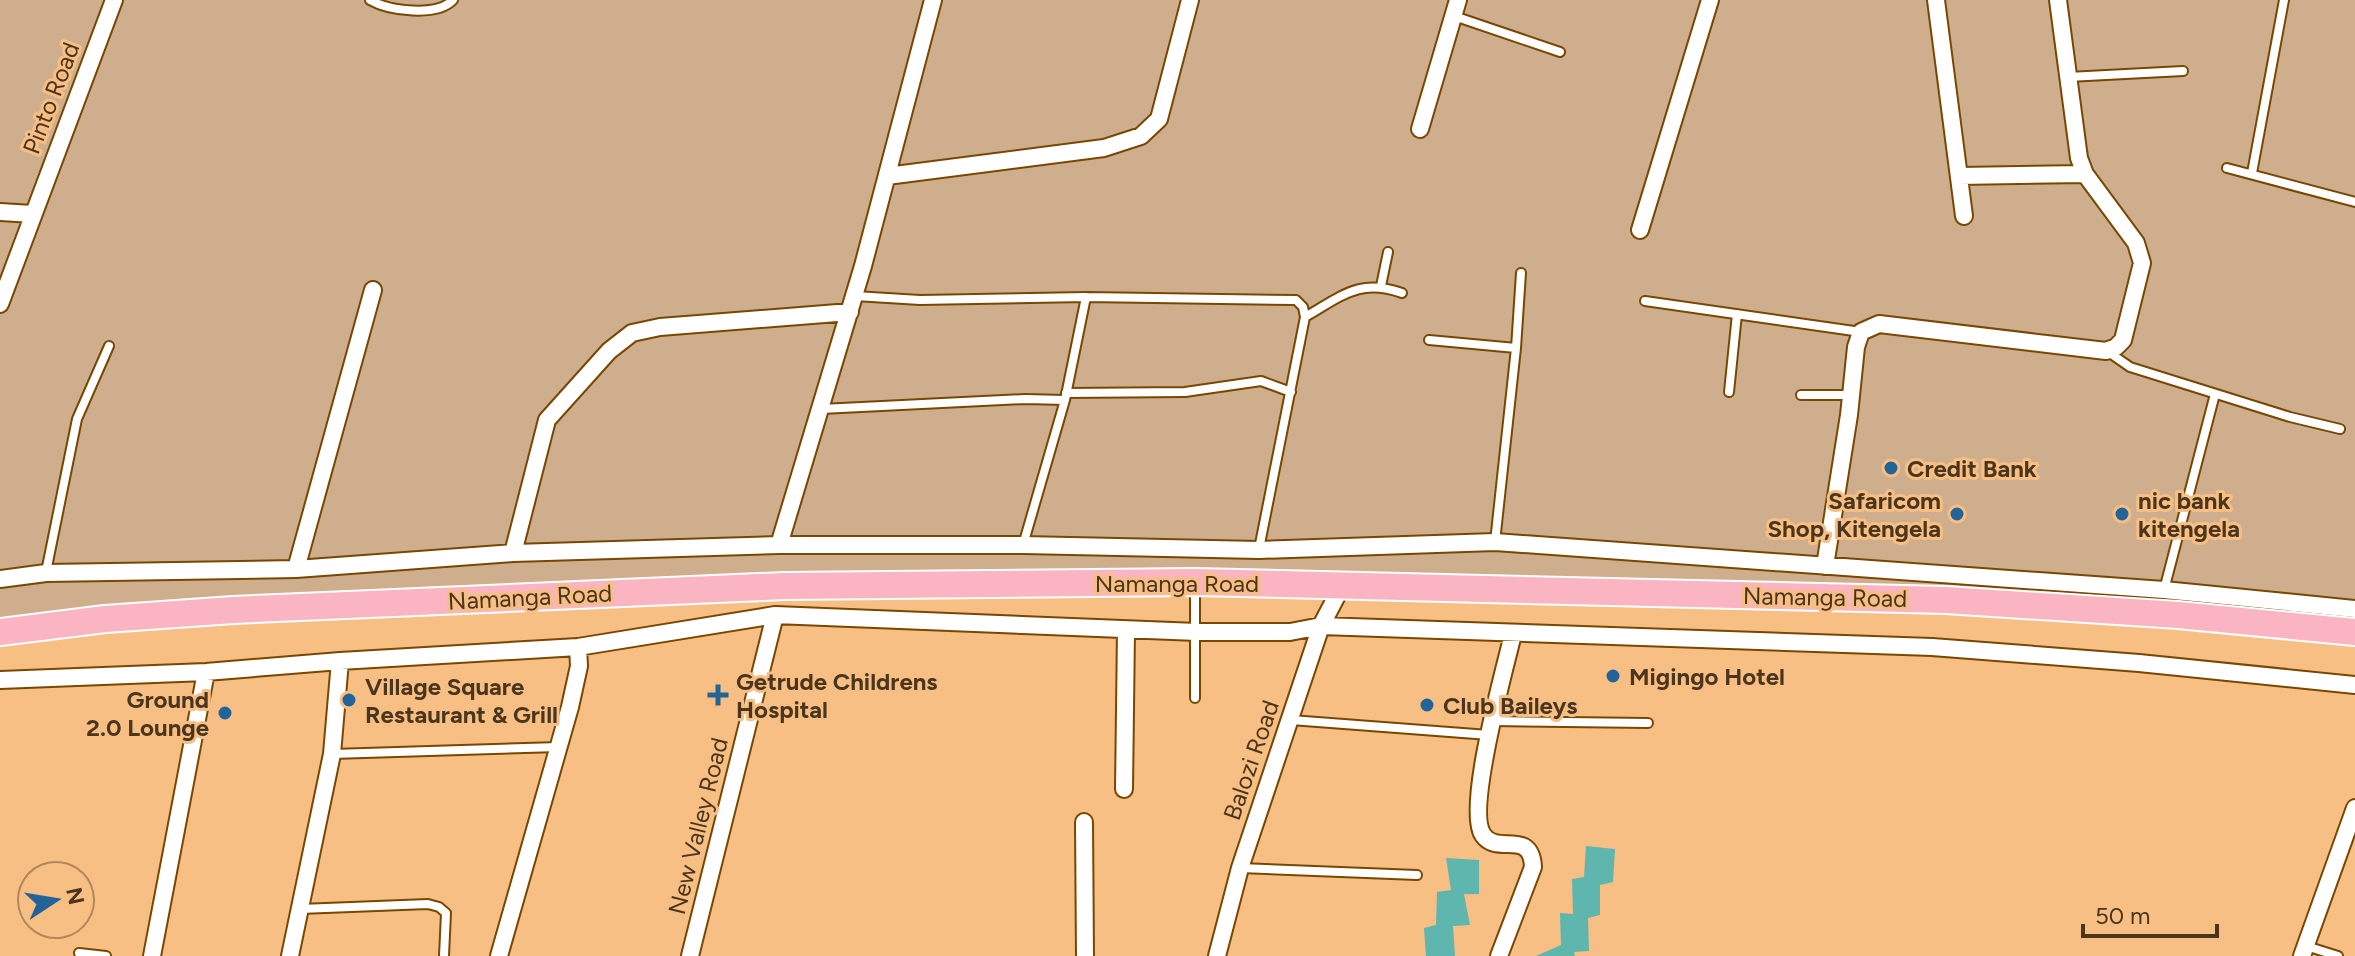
<svg xmlns="http://www.w3.org/2000/svg" width="2355" height="956" font-family="Figtree,sans-serif">
<style>
.green{fill:#cfae8d}
.building{fill:#5eb6ae}
.lines{fill:none;stroke-linecap:round;stroke-linejoin:round}
.service-casing{stroke:#784700;stroke-width:12}
.minor-casing{stroke:#784700;stroke-width:20}
.trunk-casing{stroke:#fff;stroke-width:30}
.service{stroke:#fff;stroke-width:8}
.minor{stroke:#fff;stroke-width:16}
.trunk{stroke:#fab4c2;stroke-width:26}
.poi-dot{fill:#226399;stroke:#f7bf84;stroke-width:3}
.labels{text-anchor:middle;dominant-baseline:central;stroke-width:6;stroke-linejoin:round;paint-order:stroke}
.street-label{font-size:24px;fill:#4b351c;stroke:#f7bf84}
.poi-label{font-size:24px;font-weight:bold;fill:#4b351c;stroke:#f7bf84;text-anchor:start}
</style>
<rect width="100%" height="100%" fill="#f7bf84"/>
<path class="green" d="M 0,0 L 2355,0 L 2355,632 L 2178,615 L 793,578 L 0,632 Z"/>
<path class="building" d="M 1586,846 L 1615,849 L 1613,882 L 1600,885 L 1600,915 L 1588,918 L 1589,951 L 1574,952 L 1575,956 L 1536,956 L 1561,945 L 1560,913 L 1573,914 L 1572,879 L 1584,877 Z
M 1446,858 L 1479,860 L 1479,894 L 1464,894 L 1470,925 L 1453,926 L 1455,956 L 1426,956 L 1424,928 L 1436,925 L 1437,892 L 1451,890 Z"/>
<g class="lines">
<g class="service-casing">
<path id="service" d="M 370,0 C 389,11 437,17 453,0
M 1454,16 L 1560,52
M 2068,77 L 2183,71
M 2227,168 L 2355,202
M 2252,173 L 2284,0
M 1381,286 L 1388,252
M 855,296 L 920,300 L 1086,297
M 1645,301 L 1861,332
M 1305,317 C 1342,296 1359,278 1402,293
M 1429,340 L 1516,348
M 2107,351 L 2130,367 L 2290,417 L 2340,429
M 1729,392 L 1737,314
M 1066,393 L 1185,392 L 1261,381 L 1291,392
M 1801,395 L 1851,395
M 821,409 L 1025,399 L 1065,400
M 1495,542 L 1516,348 L 1521,273
M 1023,545 L 1065,400 L 1086,297 L 1296,300 L 1303,307 L 1305,317 L 1259,549
M 46,572 L 77,419 L 109,346
M 1195,587 L 1195,698
M 2164,590 L 2215,394
M 1291,720 L 1489,735
M 1492,721 L 1648,723
M 332,754 L 559,747
M 1240,868 L 1417,875
M 300,909 L 428,904 L 439,907 L 446,913 L 444,956
M 2306,946 L 2338,956
M 79,953 L 106,956"/>
</g>
<g class="minor-casing">
<path id="minor" d="M 1936,0 L 1964,216
M 1420,129 L 1458,0
M 887,176 L 1104,148 L 1141,136 L 1159,119 L 1190,0
M 1959,176 L 2085,174
M 0,212 L 33,214
M 1640,230 L 1710,0
M 0,304 L 114,0
M 779,545 L 863,266 L 933,0
M 513,553 L 547,420 L 609,351 L 632,333 L 660,327 L 850,312
M 1825,566 L 1849,415 L 1856,347 L 1861,332 L 1879,324 L 2106,351 L 2116,347 L 2123,340 L 2142,263 L 2136,243 L 2085,174 L 2079,158 L 2058,0
M 296,569 L 373,290
M 0,579 L 46,573 L 296,569 L 513,553 L 779,545 L 1023,545 L 1259,550 L 1495,542 L 2164,590 L 2355,609
M 0,680 L 206,672 L 340,661 L 578,647 L 775,615 L 1197,632 L 1290,632 L 1321,626 L 1932,647 L 2139,663 L 2355,685
M 1124,789 L 1126,630
M 1084,822 L 1085,956
M 152,956 L 206,672
M 290,956 L 332,754 L 340,661
M 499,956 L 570,707 L 579,666 L 578,647
M 690,956 L 775,615
M 1217,956 L 1240,868 L 1321,626 L 1343,584
M 1499,956 L 1533,867 C 1531,828 1497,856 1483,835 C 1465,810 1505,668 1513,634
M 2302,956 L 2355,808"/>
</g>
<g class="trunk-casing">
<path id="trunk" d="M 0,632 L 105,619 L 233,610 L 784,586 L 1195,582 L 1946,600 L 2178,615 L 2355,632"/>
</g>
<use href="#service" class="service"/>
<use href="#minor" class="minor"/>
<use href="#trunk" class="trunk"/>
</g>
<g class="poi-dot">
<circle cx="1891" cy="468" r="8"/>
<circle cx="1957" cy="514" r="8"/>
<circle cx="2122" cy="514" r="8"/>
<circle cx="1613" cy="676" r="8"/>
<path d="M714 683h8v8h8v8h-8v8h-8v-8h-8v-8h8z"/>
<circle cx="349" cy="700" r="8"/>
<circle cx="1427" cy="705" r="8"/>
<circle cx="225" cy="713" r="8"/>
</g>
<g class="labels">
<g class="street-label">
<text transform="translate(51 98) rotate(-69)">Pinto Road</text>
<text x="1177" y="583">Namanga Road</text>
<text transform="translate(530 597) rotate(-3)">Namanga Road</text>
<text transform="translate(1825 597) rotate(1)">Namanga Road</text>
<text transform="translate(1251 760) rotate(-71)">Balozi Road</text>
<text transform="translate(698 826) rotate(-76)">New Valley Road</text>
</g>
<g class="poi-label">
<text x="1907" y="468">Credit Bank</text>
<text x="1941" y="500" text-anchor="end">Safaricom<tspan x="1941" dy="28">Shop, Kitengela</tspan></text>
<text x="2138" y="500">nic bank<tspan x="2138" dy="28">kitengela</tspan></text>
<text x="1629" y="676">Migingo Hotel</text>
<text x="736" y="681">Getrude Childrens<tspan x="736" dy="28">Hospital</tspan></text>
<text x="365" y="686">Village Square<tspan x="365" dy="28">Restaurant &amp; Grill</tspan></text>
<text x="209" y="699" text-anchor="end">Ground<tspan x="209" dy="28">2.0 Lounge</tspan></text>
<text x="1443" y="705">Club Baileys</text>
</g>
</g>
<g transform="translate(56 900) rotate(78)"><circle r="38" fill="#f7bf84" stroke="#b2885a" stroke-width="2"/>
<path d="M0-6L14 30L0 20L-14 30Z" fill="#226399"/>
<text y="-12" font-size="22" font-weight="bold" text-anchor="middle" fill="#4b351c">N</text>
</g>
<path d="M2083 924v12h134v-12" fill="none" stroke="#4b351c" stroke-width="4"/>
<text x="2095" y="924" font-size="24" fill="#4b351c" stroke="#f7bf84" stroke-width="6" paint-order="stroke">50 m</text>
</svg>
